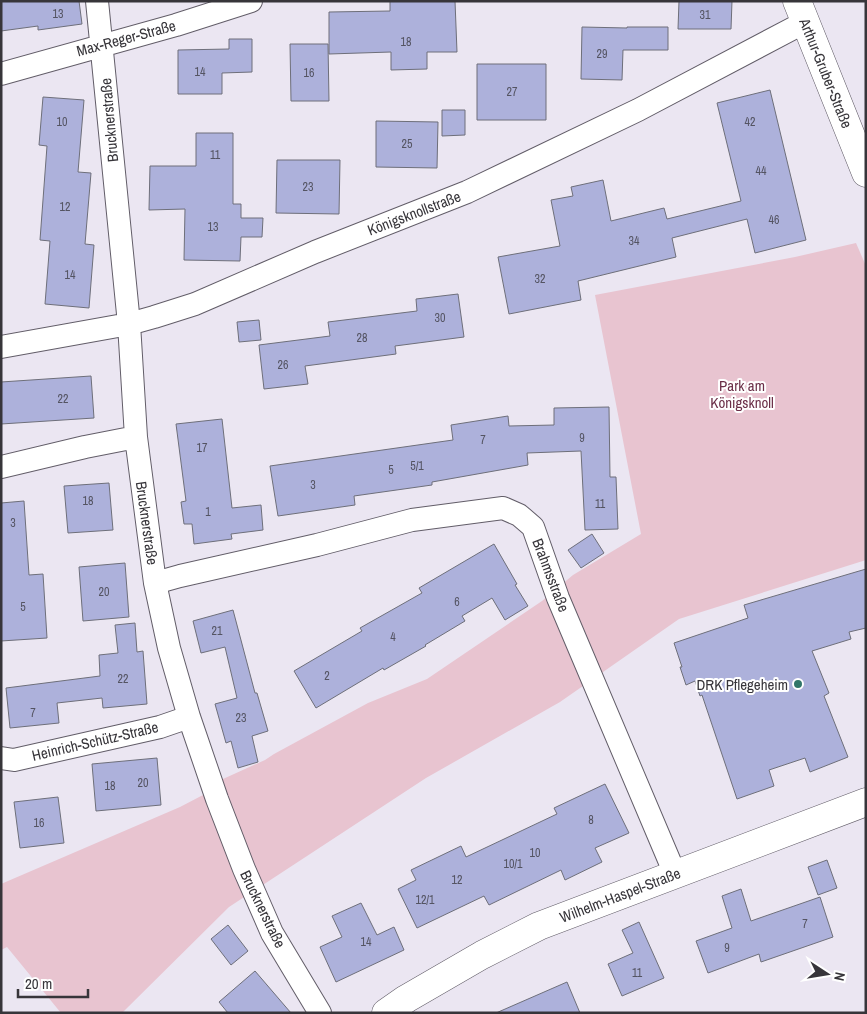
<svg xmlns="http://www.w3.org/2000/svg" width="867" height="1014" font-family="'Archivo Narrow',sans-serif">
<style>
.green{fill:#e8c4d0}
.building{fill:#adb1db;stroke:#6e6f7a}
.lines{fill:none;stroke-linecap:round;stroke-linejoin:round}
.minor-casing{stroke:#625d68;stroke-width:24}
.tertiary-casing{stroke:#625d68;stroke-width:29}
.minor{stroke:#fff;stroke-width:22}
.tertiary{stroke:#fff;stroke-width:28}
.poi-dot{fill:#317669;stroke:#fff;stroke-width:2}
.labels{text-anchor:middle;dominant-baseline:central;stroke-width:4;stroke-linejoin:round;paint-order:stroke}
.number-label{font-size:12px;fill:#545462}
.street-label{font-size:15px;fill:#37353a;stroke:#fff}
.park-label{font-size:15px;fill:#6b2f48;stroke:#fff}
.poi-label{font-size:15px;fill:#37353a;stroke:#fff;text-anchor:end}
</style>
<rect width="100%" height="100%" fill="#ebe6f2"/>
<path class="green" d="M 856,243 L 866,266 L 866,560 L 679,619 L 560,702 L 426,778 L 229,907 L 122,1013 L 61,1013 L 7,947 L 1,950 L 1,884 L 180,807 L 203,795 L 223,779 L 265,760 L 274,754 L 368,703 L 427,679 L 542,601 L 573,575 L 641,534 L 595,295 L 795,257 Z"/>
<path class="building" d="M 1,1 L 79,1 L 82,24 L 38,30 L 38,26 L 1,31 Z
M 390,1 L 455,1 L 457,52 L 427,52 L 427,69 L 391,70 L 391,52 L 329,54 L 329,12 L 390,11 Z
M 679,1 L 732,1 L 731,29 L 678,29 Z
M 582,27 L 627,28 L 627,27 L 668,27 L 668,50 L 623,50 L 622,80 L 581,79 Z
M 229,39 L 252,39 L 252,72 L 222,73 L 222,94 L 178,94 L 178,50 L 229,49 Z
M 290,44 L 328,44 L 329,101 L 291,101 Z
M 477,64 L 546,64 L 546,120 L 477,120 Z
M 770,90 L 806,240 L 755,253 L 747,219 L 672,238 L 676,257 L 578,281 L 581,300 L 509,314 L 498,257 L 560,246 L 551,200 L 573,196 L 571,187 L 603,180 L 611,221 L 664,208 L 667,219 L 741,201 L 717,103 Z
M 43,97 L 84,100 L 78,172 L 91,173 L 85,244 L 94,245 L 89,308 L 45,304 L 50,241 L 40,240 L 47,146 L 39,145 Z
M 442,110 L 465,110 L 465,135 L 442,136 Z
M 376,121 L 438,122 L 437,168 L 376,167 Z
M 196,133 L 233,133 L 233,204 L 241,204 L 241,218 L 263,218 L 262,237 L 241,237 L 240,261 L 184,260 L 185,209 L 149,210 L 150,166 L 196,166 Z
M 277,160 L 340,160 L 339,214 L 276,213 Z
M 458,294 L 464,337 L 395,346 L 396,354 L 305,366 L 308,384 L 264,389 L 259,345 L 330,336 L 328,322 L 417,311 L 416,299 Z
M 259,320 L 261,340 L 239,342 L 237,322 Z
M 91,376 L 94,418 L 1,424 L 1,382 Z
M 609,407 L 610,477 L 616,477 L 618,529 L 585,530 L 581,451 L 527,453 L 528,465 L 432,482 L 432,485 L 354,496 L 355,505 L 278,516 L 270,466 L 453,440 L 451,425 L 508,416 L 509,426 L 554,425 L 554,408 Z
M 222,419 L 232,508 L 261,505 L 263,530 L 231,534 L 232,539 L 194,544 L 192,524 L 184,524 L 181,502 L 186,501 L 176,424 Z
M 109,483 L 113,530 L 68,533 L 64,486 Z
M 24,501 L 29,575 L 43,574 L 47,638 L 1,641 L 1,503 Z
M 592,534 L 604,553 L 581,568 L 568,550 Z
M 494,544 L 517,584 L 515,585 L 528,606 L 505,620 L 492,598 L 462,616 L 465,621 L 425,645 L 426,646 L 384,670 L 383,668 L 316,708 L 294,671 L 362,631 L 360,628 L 422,593 L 419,588 Z
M 125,563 L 129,617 L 83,621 L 79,567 Z
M 866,569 L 866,628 L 849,632 L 851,639 L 812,651 L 829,693 L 824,696 L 848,757 L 810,772 L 805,758 L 769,770 L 774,786 L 737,799 L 702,695 L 700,696 L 695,681 L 686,685 L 680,667 L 682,667 L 674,643 L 748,618 L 744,605 Z
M 233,610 L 255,693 L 257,693 L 268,731 L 252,736 L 258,762 L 238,768 L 231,741 L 226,743 L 215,704 L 237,698 L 225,647 L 201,653 L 193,621 Z
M 135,623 L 137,652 L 143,651 L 147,704 L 103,708 L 102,698 L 57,703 L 59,723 L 10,728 L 6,688 L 100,676 L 99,655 L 118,653 L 115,625 Z
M 157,758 L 161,805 L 96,811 L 92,764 Z
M 605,784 L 629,833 L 595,848 L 602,862 L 565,880 L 561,870 L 489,905 L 484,896 L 417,928 L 398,889 L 416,880 L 411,870 L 461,846 L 466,857 L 557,814 L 554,808 Z
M 58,797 L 64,843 L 20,848 L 14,802 Z
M 827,860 L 837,888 L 818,895 L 808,867 Z
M 741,889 L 751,921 L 820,897 L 833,937 L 761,962 L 759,954 L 708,973 L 696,941 L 732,928 L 722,896 Z
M 361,903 L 377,935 L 394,927 L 404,950 L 336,982 L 320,947 L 342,937 L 332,916 Z
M 639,922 L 664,978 L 622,996 L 608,964 L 633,953 L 622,930 Z
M 228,925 L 248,951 L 231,965 L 211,939 Z
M 255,971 L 291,1013 L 228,1013 L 219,1002 Z
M 567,982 L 580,1013 L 496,1013 Z"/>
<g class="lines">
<g class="minor-casing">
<path id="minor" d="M 97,1 L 129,324 L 136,437 L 155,583 L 169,648 L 189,717 L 217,799 L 244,869 L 272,933 L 320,1013
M 1,74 L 176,25 L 251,1
M 1,347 L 129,324 L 154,317 L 195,304 L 315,252 L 467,192 L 638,110 L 805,22
M 1,467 L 85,447 L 136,437
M 155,583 L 180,576 L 317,545 L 412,520 L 503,508 L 519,515 L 533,527 L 558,598 L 675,874
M 1,758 L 14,760 L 160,727 L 189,717"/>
</g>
<g class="tertiary-casing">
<path id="tertiary" d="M 797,1 L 866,173
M 386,1013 L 406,999 L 482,955 L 539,926 L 866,802"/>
</g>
<use href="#minor" class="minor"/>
<use href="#tertiary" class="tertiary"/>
</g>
<circle class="poi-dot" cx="798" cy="684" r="5"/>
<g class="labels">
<g class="number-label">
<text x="58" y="14">13</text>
<text x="705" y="15">31</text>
<text x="406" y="42">18</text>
<text x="602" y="54">29</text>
<text x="200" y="72">14</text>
<text x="309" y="73">16</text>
<text x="512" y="92">27</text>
<text x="62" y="122">10</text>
<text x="750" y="122">42</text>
<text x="407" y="144">25</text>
<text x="215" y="155">11</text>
<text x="761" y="171">44</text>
<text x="308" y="187">23</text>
<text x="65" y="207">12</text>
<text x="774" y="220">46</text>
<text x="213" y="227">13</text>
<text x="634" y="241">34</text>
<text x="70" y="275">14</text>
<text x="540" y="279">32</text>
<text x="440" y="318">30</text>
<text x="362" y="338">28</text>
<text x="283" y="365">26</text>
<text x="63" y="399">22</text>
<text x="582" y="438">9</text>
<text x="483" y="440">7</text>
<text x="202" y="448">17</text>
<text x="417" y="466">5/1</text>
<text x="391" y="470">5</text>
<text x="313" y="485">3</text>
<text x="88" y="501">18</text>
<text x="600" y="504">11</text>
<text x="208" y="512">1</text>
<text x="13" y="523">3</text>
<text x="104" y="592">20</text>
<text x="457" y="602">6</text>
<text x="23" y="607">5</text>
<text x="217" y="631">21</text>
<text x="393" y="637">4</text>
<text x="327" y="676">2</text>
<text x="123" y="679">22</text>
<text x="33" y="713">7</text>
<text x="241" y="718">23</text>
<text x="143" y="783">20</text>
<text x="110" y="786">18</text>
<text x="591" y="820">8</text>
<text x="39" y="823">16</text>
<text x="535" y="853">10</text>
<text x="513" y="864">10/1</text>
<text x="457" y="880">12</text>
<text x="425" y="900">12/1</text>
<text x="805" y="924">7</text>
<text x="366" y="942">14</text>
<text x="727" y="948">9</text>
<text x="637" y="973">11</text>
</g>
<g class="street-label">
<text transform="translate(126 38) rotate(-15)">Max-Reger-Straße</text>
<text transform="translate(826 73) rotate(68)">Arthur-Gruber-Straße</text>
<text transform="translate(109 120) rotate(-95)">Brucknerstraße</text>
<text transform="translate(414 213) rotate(-21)">Königsknollstraße</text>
<text transform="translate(147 523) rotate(82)">Brucknerstraße</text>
<text transform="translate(551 575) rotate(69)">Brahmsstraße</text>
<text transform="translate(95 741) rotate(-13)">Heinrich-Schütz-Straße</text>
<text transform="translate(620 895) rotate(-21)">Wilhelm-Haspel-Straße</text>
<text transform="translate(263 909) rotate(64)">Brucknerstraße</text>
</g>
<g class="park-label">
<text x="742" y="385">Park am<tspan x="742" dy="17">Königsknoll</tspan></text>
</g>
<g class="poi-label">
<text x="788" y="684">DRK Pflegeheim</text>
</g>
</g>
<rect width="867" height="1014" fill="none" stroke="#37353a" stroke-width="5"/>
<g transform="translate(827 974) rotate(102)" stroke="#ffffff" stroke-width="4" paint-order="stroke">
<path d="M0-4L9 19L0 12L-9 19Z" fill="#37353a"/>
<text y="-8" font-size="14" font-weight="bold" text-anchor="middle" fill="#37353a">N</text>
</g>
<path d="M18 989v8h70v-8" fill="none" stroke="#37353a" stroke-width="2.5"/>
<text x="25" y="989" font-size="15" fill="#37353a" stroke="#ffffff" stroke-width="4" paint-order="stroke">20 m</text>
</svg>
